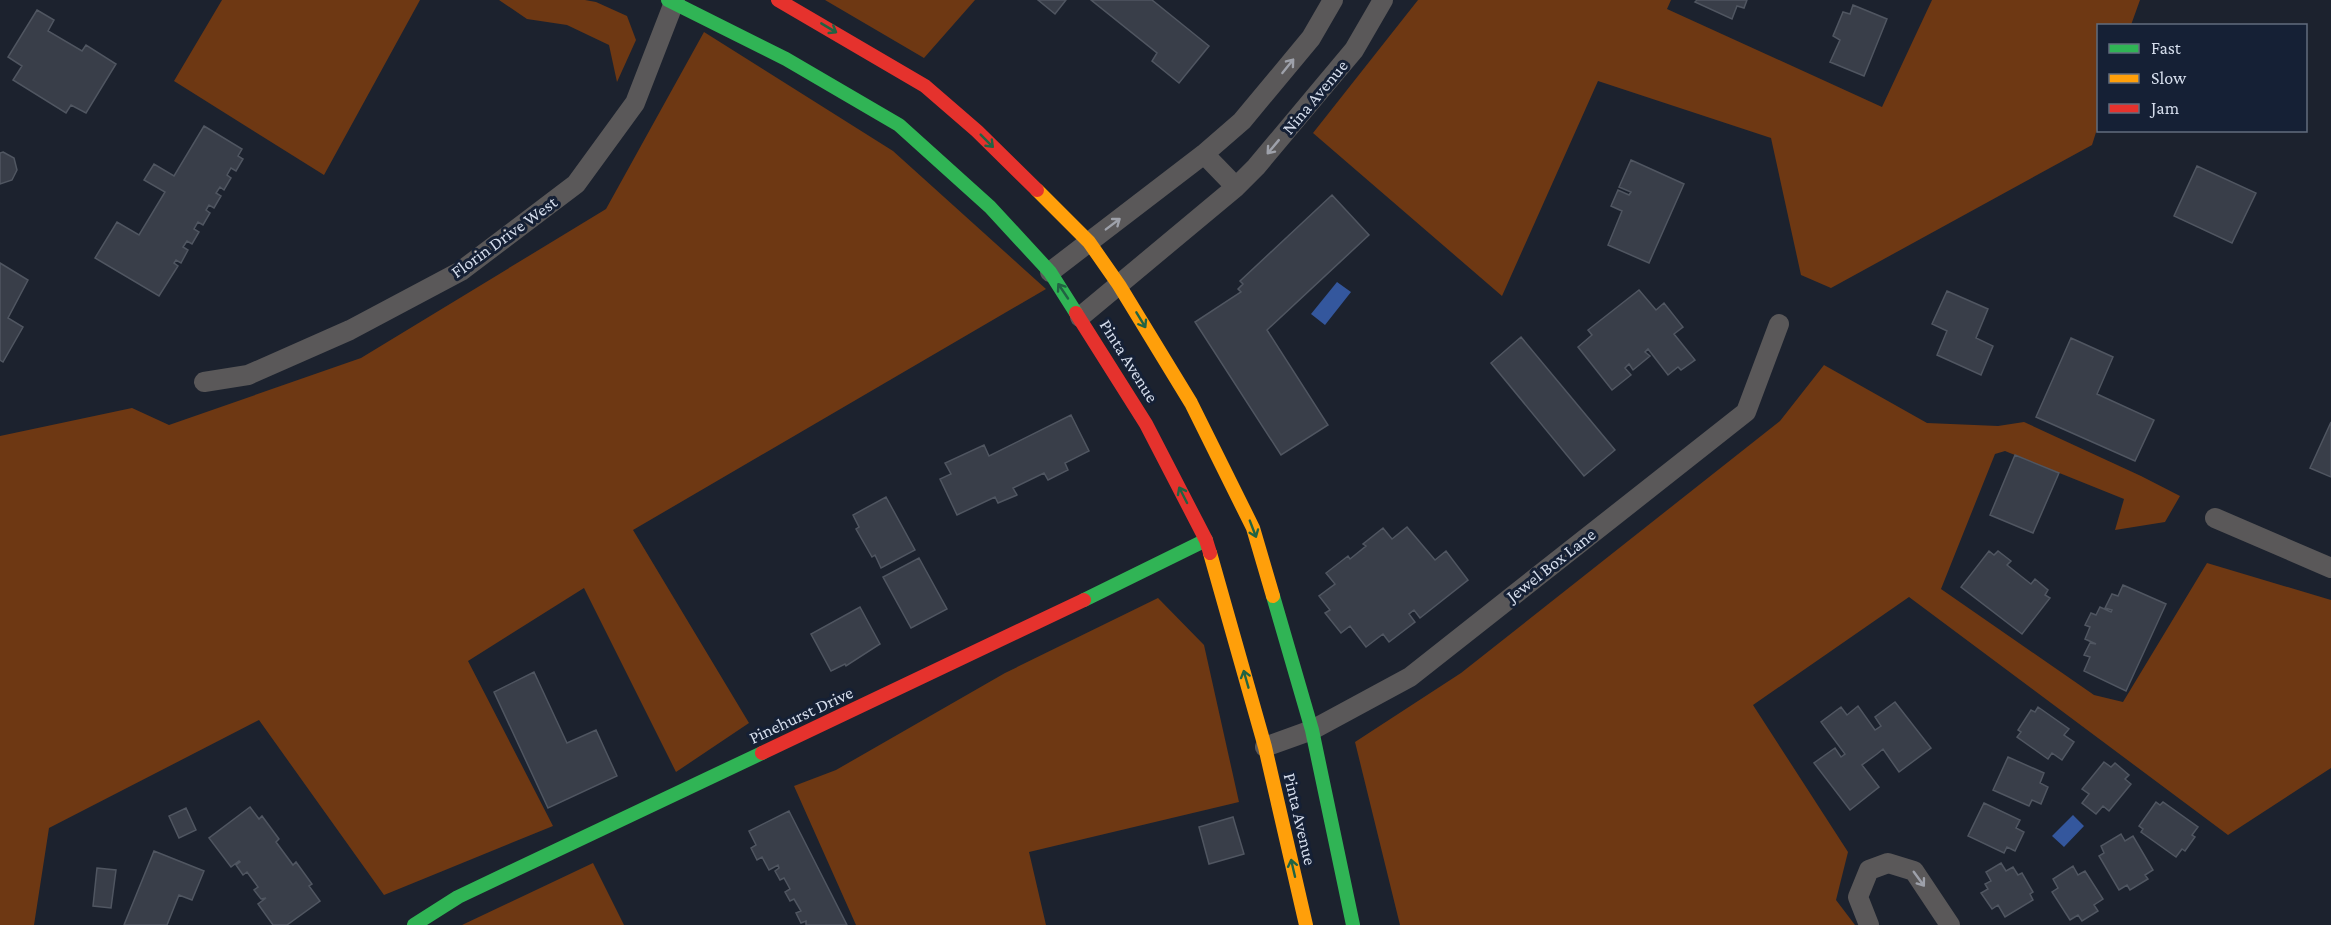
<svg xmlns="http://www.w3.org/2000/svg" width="2331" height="925" font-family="'Crimson Pro',serif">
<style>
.forest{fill:#6e3813}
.water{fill:#34579d}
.building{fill:#393e49;stroke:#505661;stroke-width:1.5}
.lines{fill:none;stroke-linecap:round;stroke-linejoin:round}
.street{stroke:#5a5859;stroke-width:20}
.fast{stroke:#30b455;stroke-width:14}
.slow{stroke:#ff9f0a;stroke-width:14}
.jam{stroke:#e5322d;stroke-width:14}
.oneway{stroke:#216343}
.oneway2{stroke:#9ea1aa}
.labels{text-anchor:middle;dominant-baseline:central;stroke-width:6;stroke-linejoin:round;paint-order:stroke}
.street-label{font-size:18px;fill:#d5ddec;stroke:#152035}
</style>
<rect width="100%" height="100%" fill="#1c222e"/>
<path class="forest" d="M 222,0 L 420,0 L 324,175 L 174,81 Z
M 499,0 L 585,0 L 596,2 L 627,16 L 636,40 L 617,82 L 609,45 L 567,25 L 527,19 Z
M 825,0 L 975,0 L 924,58 Z
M 1418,0 L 1671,0 L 1667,9 L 1882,107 L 1932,0 L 2140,0 L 2131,25 L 2098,26 L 2098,126 L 2092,145 L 1831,288 L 1801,275 L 1771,138 L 1598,81 L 1502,296 L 1313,133 Z
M 704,32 L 893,151 L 1046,289 L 633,530 L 749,723 L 676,772 L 584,588 L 468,661 L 553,826 L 384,895 L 259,720 L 49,828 L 34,925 L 0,925 L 0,436 L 132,408 L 169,425 L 361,358 L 606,209 Z
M 1824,365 L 1927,423 L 1998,426 L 2024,422 L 2141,476 L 2180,496 L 2165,522 L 2115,530 L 2124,499 L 2005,451 L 1995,454 L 1941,589 L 2094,695 L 2123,702 L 2207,563 L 2331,600 L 2331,768 L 2228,835 L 1909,597 L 1753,705 L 1848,852 L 1836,900 L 1855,925 L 1400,925 L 1355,742 L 1461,673 L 1780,421 Z
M 1158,598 L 1204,645 L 1239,802 L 1029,852 L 1046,925 L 856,925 L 794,786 L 836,770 L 1005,673 Z
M 593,863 L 624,925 L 462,925 Z"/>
<path class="water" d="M 1337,282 L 1351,292 L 1325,325 L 1311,314 Z
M 2073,815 L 2084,826 L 2064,847 L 2052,836 Z"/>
<path class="building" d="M 1038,0 L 1066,0 L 1055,14 Z
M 1091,0 L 1152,0 L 1209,46 L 1179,83 L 1152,61 L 1157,53 Z
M 1697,0 L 1747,0 L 1744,8 L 1737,6 L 1732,19 L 1695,2 Z
M 1853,5 L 1887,19 L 1864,76 L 1830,62 L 1840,40 L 1833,36 L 1843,12 L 1850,14 Z
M 37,10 L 54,20 L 48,31 L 82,51 L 86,45 L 116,64 L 86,113 L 71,105 L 66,113 L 13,80 L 22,66 L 8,57 Z
M 204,126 L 242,149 L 238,156 L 243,159 L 236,171 L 231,168 L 227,175 L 231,178 L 224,190 L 220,187 L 216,193 L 221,196 L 214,208 L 209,205 L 206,210 L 210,213 L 203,225 L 198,222 L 194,229 L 199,232 L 192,244 L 187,241 L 183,247 L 188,250 L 181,263 L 176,260 L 174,263 L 178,266 L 159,296 L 95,258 L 117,222 L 139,235 L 165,192 L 144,180 L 154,164 L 174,176 Z
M 3,152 L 14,158 L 17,170 L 12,180 L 0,184 L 0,153 Z
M 1631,160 L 1684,184 L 1649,263 L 1608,245 L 1622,211 L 1611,206 L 1618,190 L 1629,195 L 1631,192 L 1619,187 Z
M 2197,166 L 2256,193 L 2232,243 L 2174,216 Z
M 1332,195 L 1369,235 L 1267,330 L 1328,425 L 1281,455 L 1195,322 L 1241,292 L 1238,289 L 1243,284 L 1240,281 Z
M 0,263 L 28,280 L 8,318 L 23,327 L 3,362 L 0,360 Z
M 1639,290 L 1656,310 L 1664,303 L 1683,327 L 1674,334 L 1695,360 L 1681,370 L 1678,367 L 1668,375 L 1648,349 L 1645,352 L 1650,356 L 1633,370 L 1629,364 L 1625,368 L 1631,375 L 1612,390 L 1578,347 L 1592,335 L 1588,330 Z
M 1947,291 L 1988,309 L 1976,338 L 1993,346 L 1981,375 L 1937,355 L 1947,331 L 1932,324 Z
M 1521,337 L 1615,450 L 1584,476 L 1491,363 Z
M 2071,338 L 2113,357 L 2097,394 L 2154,420 L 2135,461 L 2036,417 Z
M 1071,415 L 1089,451 L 1065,463 L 1068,470 L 1048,480 L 1044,473 L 1013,488 L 1017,495 L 998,503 L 995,497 L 957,515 L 940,479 L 951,474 L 945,463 L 984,445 L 989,456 Z
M 2331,422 L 2331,477 L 2310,468 Z
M 2015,455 L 2059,473 L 2033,533 L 1990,515 Z
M 886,497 L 915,550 L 881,568 L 875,555 L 872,557 L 856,529 L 859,527 L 853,515 Z
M 1407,527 L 1435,560 L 1446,551 L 1468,580 L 1420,618 L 1414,610 L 1409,614 L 1415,622 L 1389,642 L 1383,634 L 1366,647 L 1350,626 L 1341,633 L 1325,613 L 1330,610 L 1319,596 L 1335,584 L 1326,573 L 1348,556 L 1350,559 L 1366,546 L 1363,544 L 1383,528 L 1392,539 Z
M 1989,551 L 1994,555 L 1998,551 L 2011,561 L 2007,565 L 2031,584 L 2035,579 L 2048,590 L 2045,595 L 2050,598 L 2022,634 L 1961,587 Z
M 919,558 L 947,609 L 911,628 L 883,577 Z
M 2123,585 L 2166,604 L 2126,691 L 2084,671 L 2090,657 L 2084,655 L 2090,643 L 2096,644 L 2085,639 L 2090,627 L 2085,625 L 2091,613 L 2096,615 L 2100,607 L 2111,612 L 2112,610 L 2105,608 L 2112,594 L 2118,596 Z
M 860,607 L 880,644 L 846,666 L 845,664 L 831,671 L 811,634 Z
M 534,672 L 567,743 L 596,730 L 617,776 L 548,808 L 494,692 Z
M 1895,702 L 1931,748 L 1899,772 L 1883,749 L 1877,754 L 1862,765 L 1879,787 L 1850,810 L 1814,763 L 1835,748 L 1841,757 L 1845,754 L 1821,722 L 1841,707 L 1847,715 L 1858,706 L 1875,730 L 1881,726 L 1875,717 Z
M 2038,707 L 2069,729 L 2064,735 L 2074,742 L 2062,760 L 2052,753 L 2048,759 L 2017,737 L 2021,732 L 2018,730 L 2031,710 L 2035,712 Z
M 2008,757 L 2044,773 L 2040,783 L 2048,787 L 2041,804 L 2032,800 L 2029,806 L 1993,790 Z
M 2104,762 L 2111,767 L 2115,763 L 2129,775 L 2125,779 L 2131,784 L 2109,811 L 2103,806 L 2096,814 L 2082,803 L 2089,794 L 2082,789 Z
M 2156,802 L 2160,805 L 2163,802 L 2198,827 L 2192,835 L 2195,837 L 2185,851 L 2182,849 L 2176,857 L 2141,832 L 2143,829 L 2139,826 Z
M 1984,803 L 2020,820 L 2016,828 L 2024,832 L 2015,851 L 2007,847 L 2004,853 L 1968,836 Z
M 250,807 L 259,819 L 262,816 L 279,839 L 276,842 L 293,865 L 296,862 L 312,884 L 309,886 L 320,901 L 287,925 L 273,925 L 258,904 L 266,898 L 261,899 L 254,890 L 258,887 L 247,872 L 243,875 L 236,865 L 240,862 L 239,861 L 231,867 L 209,838 Z
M 186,808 L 196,830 L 179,838 L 169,816 Z
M 789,811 L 847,925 L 806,925 L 806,921 L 801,923 L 796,913 L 801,911 L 794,899 L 790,901 L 785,892 L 790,889 L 784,878 L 780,880 L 775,871 L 779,868 L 778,865 L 769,870 L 762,857 L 757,860 L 751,848 L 756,845 L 749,831 Z
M 1233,817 L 1244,854 L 1209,864 L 1199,827 Z
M 2121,834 L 2125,841 L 2133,836 L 2153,870 L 2145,875 L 2148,879 L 2130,890 L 2127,885 L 2119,890 L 2099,856 L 2104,853 L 2101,846 Z
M 154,851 L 204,871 L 192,900 L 179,895 L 167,925 L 124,925 Z
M 2001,863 L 2006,871 L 2013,867 L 2018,875 L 2022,873 L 2033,892 L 2030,894 L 2033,900 L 2005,917 L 1998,905 L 1992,909 L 1981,893 L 1988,889 L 1985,884 L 1991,881 L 1986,872 Z
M 2073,866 L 2078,875 L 2085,871 L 2103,899 L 2094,905 L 2098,911 L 2082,921 L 2078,915 L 2070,920 L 2052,892 L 2058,888 L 2053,879 Z
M 97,868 L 116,870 L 111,908 L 93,906 Z"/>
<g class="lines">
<path class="street" d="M 1204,154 L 1236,187
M 1050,272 L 1204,154 L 1242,121 L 1311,38 L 1333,0
M 1080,317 L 1236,187 L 1256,167 L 1354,50 L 1383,0
M 204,382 L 248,375 L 350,330 L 461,271 L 576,184 L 635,103 L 675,0
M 2215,518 L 2331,568
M 1265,747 L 1312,730 L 1410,677 L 1746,412 L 1779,324
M 1869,925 L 1858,897 L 1869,870 L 1888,863 L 1914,871 L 1950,925"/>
<path class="fast" d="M 668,0 L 786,59 L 899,125 L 990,207 L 1050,272 L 1076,313
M 1273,596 L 1312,730 L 1353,925
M 1084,600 L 1206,540
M 414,925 L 458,897 L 762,753"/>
<path class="slow" d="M 1037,190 L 1089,242 L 1119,285 L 1191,403 L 1253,528 L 1273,596
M 1210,553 L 1265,747 L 1306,925"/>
<path class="jam" d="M 778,0 L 925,86 L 977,131 L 1037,190
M 1076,313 L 1146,424 L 1206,540 L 1210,553
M 762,753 L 1084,600"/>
</g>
<defs><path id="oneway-shaft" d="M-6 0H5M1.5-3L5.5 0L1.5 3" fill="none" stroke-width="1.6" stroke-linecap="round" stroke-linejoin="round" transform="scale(1.5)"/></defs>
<g class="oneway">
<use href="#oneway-shaft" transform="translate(829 28) rotate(31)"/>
<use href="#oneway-shaft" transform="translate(987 141) rotate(45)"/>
<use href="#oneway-shaft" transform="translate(1063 291) rotate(-124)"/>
<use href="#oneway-shaft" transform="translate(1141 320) rotate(59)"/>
<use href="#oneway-shaft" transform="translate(1183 495) rotate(-117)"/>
<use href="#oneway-shaft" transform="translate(1253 529) rotate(69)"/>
<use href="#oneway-shaft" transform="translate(1246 679) rotate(-106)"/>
<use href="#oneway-shaft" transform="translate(1293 868) rotate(-103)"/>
</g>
<g class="oneway2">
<use href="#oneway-shaft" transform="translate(1288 66) rotate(-51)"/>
<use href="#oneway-shaft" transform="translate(1273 147) rotate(130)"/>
<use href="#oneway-shaft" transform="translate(1113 224) rotate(-37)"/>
<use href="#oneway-shaft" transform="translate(1919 879) rotate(54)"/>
</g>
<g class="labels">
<g class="street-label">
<text transform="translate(1315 97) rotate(-50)">Nina Avenue</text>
<text transform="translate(504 237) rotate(-36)">Florin Drive West</text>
<text transform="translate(1129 361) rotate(58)">Pinta Avenue</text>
<text transform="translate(1551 565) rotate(-38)">Jewel Box Lane</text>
<text transform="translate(801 715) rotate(-25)">Pinehurst Drive</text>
<text transform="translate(1300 819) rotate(77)">Pinta Avenue</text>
</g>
</g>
<rect x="2097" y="24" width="210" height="108" fill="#152035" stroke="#626c7e" stroke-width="1.5"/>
<rect x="2109" y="44" width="30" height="9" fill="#30b455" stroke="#626c7e" stroke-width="1.5"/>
<text x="2151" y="54" font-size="18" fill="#d5ddec">Fast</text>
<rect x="2109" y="74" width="30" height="9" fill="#ff9f0a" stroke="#626c7e" stroke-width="1.5"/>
<text x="2151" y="84" font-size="18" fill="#d5ddec">Slow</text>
<rect x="2109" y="104" width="30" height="9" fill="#e5322d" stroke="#626c7e" stroke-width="1.5"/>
<text x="2151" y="114" font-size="18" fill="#d5ddec">Jam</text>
</svg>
